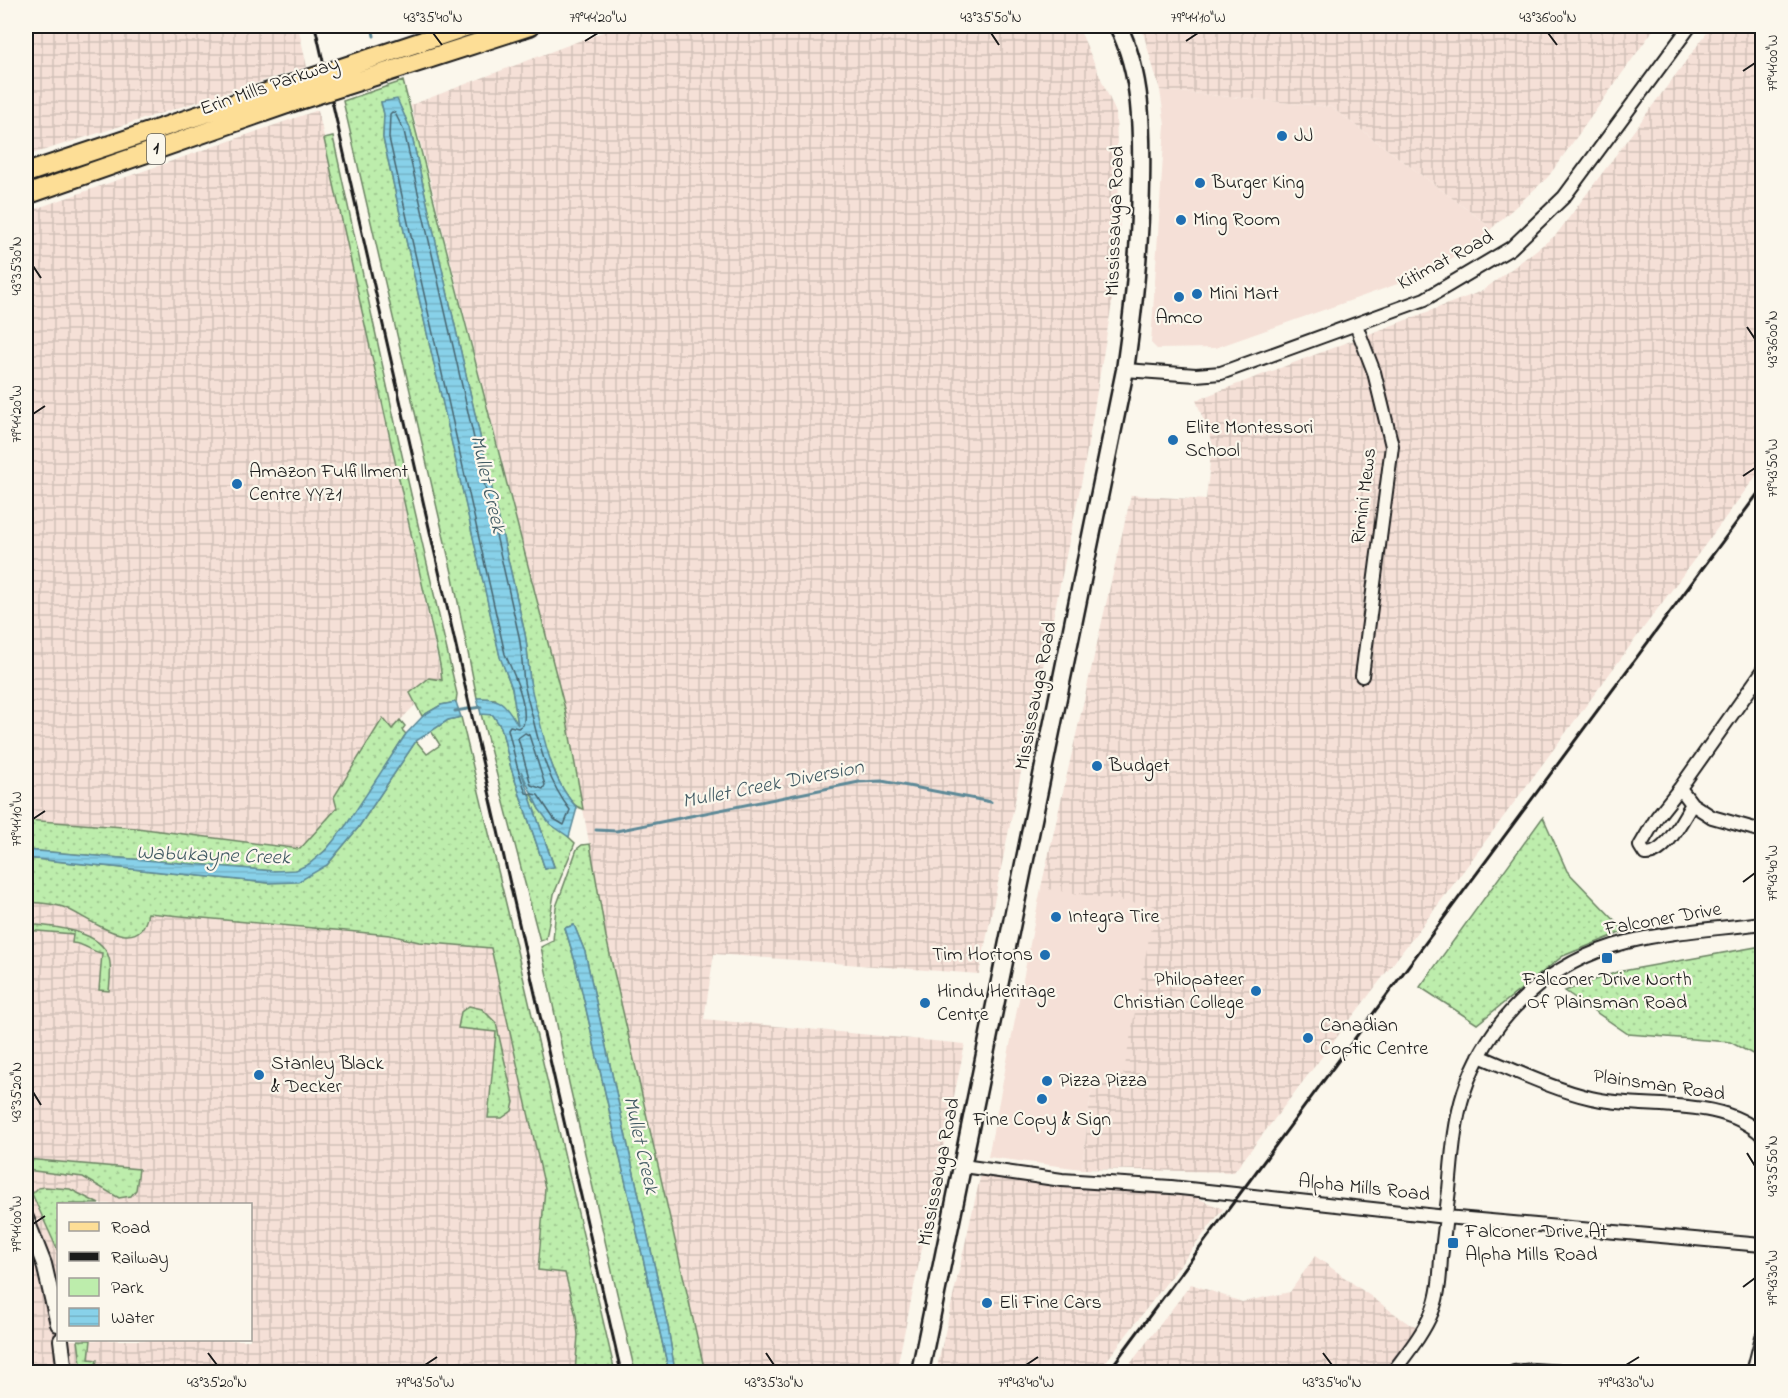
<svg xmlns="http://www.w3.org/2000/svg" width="1788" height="1398" font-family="'Indie Flower',sans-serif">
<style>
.built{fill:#f5e0d7}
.industrial{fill:url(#industrial-grid);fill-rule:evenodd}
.green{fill:url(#green-dots);stroke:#6c8464;stroke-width:1.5}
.water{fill:url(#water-rules);stroke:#5d8997;stroke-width:1.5}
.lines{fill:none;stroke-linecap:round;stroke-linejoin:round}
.shore{stroke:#47646e;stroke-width:1.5}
.stream{stroke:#5d8997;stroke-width:3}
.minor-casing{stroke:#1c1c1c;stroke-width:16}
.tertiary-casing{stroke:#1c1c1c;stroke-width:18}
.secondary-casing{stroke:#1c1c1c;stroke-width:21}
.primary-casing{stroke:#1c1c1c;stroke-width:22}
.minor{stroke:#fbf7ec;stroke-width:12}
.tertiary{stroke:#fbf7ec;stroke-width:14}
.secondary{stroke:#fbf7ec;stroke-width:16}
.primary{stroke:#fdde96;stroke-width:18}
.rail{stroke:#1c1c1c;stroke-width:3}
.primary-bridge-casing{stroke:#1c1c1c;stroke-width:22;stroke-linecap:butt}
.primary-bridge{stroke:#fdde96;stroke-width:18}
.ticks{fill:none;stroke:#1c1c1c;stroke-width:2}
.poi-dot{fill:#1f6fb2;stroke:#fbf7ec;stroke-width:2}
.labels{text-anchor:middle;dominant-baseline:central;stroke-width:4.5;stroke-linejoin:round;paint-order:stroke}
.shield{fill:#fbf7ec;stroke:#5f5e5a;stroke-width:1.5}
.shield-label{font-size:18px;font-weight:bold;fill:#1c1c1c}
.street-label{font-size:20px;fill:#1c1c1c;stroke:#fbf7ec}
.poi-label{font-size:20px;fill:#1c1c1c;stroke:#fbf7ec;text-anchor:start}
.water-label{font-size:21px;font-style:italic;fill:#425b64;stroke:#fbf7ec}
.neatline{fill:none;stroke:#1c1c1c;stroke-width:2}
.ticks-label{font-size:15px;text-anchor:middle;fill:#1c1c1c}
</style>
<defs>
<pattern id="industrial-grid" width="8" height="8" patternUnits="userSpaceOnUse" patternTransform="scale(1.5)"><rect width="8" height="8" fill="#f5e0d7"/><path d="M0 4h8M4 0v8" fill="none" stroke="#d1c0b8"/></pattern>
<pattern id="green-dots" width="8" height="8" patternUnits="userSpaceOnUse" patternTransform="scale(1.5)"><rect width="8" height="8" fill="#bdedac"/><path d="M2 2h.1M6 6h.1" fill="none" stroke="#a2cb93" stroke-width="1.8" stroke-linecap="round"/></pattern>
<pattern id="water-rules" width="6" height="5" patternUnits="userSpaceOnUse" patternTransform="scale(1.5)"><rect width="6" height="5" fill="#88d1e9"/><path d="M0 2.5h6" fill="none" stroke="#75b3c7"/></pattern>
</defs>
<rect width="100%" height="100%" fill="#fbf7ec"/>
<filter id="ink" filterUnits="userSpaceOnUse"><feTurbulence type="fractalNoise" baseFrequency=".0167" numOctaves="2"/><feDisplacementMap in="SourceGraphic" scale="12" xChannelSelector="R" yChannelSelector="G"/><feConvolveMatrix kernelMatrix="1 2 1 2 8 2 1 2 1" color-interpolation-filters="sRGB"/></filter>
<g filter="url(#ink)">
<path class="built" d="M 1160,90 L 1331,107 L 1492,228 L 1480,242 L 1423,275 L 1215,348 L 1157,349 L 1151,343 L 1165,125 Z
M 1061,804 L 1406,839 L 1292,1096 L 1093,1076 L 1082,1169 L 988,1157 L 1041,888 Z"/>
<path class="industrial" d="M 26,26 L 298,26 L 307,67 L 26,156 Z
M 618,26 L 1078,26 L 1116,113 L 1120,240 L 1111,309 L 1082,479 L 979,974 L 714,954 L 704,1019 L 965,1044 L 896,1372 L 705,1372 L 606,937 L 565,709 L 411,105 Z
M 1141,26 L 1384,26 L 1378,39 L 1385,26 L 1656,26 L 1548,177 L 1492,228 L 1331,107 L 1160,90 Z
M 1712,26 L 1762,26 L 1762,468 L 1450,889 L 1234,1172 L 1082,1169 L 1093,1076 L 1123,1076 L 1155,906 L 1041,888 L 1131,495 L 1206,500 L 1212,443 L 1196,400 L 1482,291 L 1556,235 Z
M 318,110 L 442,680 L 410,693 L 415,705 L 392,729 L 383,718 L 337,808 L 300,849 L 137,828 L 26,820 L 26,212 Z
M 26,888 L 501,932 L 602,1372 L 26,1372 ZM 58,1204 L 250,1204 L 250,1340 L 58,1340 Z
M 982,1169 L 1171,1187 L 1223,1209 L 1098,1372 L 936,1372 Z
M 1315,1256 L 1409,1324 L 1425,1328 L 1393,1372 L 1124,1372 L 1191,1284 L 1242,1302 L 1290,1292 Z"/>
<path class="green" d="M 403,81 L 565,709 L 583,809 C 556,804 533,706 530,681 C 528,665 528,650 525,634 L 410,128 L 397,100 L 381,102 L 384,114 L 383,138 L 500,656 L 512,688 L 518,725 L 495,699 L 477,698 L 453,577 L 343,101 Z
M 333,137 L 402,455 L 457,694 L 456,702 L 441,705 L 422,716 L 410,693 L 429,678 L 442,680 L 440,665 L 324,139 Z
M 487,713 L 493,715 L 501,727 L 511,768 L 545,869 L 554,866 L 529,795 L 531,794 L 539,809 L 575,843 L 554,894 L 546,939 L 540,941 L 481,714 Z
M 461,717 L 508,912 L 615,1372 L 575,1372 L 578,1335 L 576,1316 L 565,1273 L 538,1270 L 545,1188 L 491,948 L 419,942 L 390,935 L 148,913 C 140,962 86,915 63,907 C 51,903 38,903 26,902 L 26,858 L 269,883 L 327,865 L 358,828 L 416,741 L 427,754 L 440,745 L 431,731 L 448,720 Z
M 383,718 L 392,729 L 400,720 L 405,726 L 402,730 L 406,734 C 382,768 336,858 297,870 C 290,872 281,871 274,871 L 26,850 L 26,820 L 137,828 L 300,849 L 337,808 L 334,797 Z
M 1543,817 L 1567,871 L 1625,931 L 1563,956 L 1477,1024 L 1420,987 Z
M 590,844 L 606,937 L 705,1372 L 675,1372 L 668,1327 L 585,952 L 574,925 L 565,928 L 575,961 L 669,1372 L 635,1372 L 569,1083 L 541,947 L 553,941 L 556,907 L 577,849 L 582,845 Z
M 26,924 C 49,926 101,929 109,958 C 112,968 110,981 109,991 L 99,990 L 102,953 C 90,952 87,944 72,943 L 73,934 L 26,930 Z
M 1762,946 L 1762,1059 L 1730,1042 L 1628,1034 L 1565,991 L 1617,972 Z
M 469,1006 L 482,1009 L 496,1023 L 514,1102 L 512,1111 L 502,1118 L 488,1118 L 496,1032 L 458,1028 L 461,1012 Z
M 26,1159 L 139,1169 L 136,1190 L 131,1196 L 119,1198 L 83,1177 L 26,1170 Z
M 45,1187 L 70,1189 L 99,1204 L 58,1204 L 58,1251 L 32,1194 L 38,1188 Z
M 78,1340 L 91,1340 L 89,1359 L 97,1360 L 95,1369 L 92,1372 L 82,1372 Z"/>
<path class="water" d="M 397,99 L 410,128 L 525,634 C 528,650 528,666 530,681 C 532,694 536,706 539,718 C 547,751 554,783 577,808 L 569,837 L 550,824 L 539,809 L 521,771 L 554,867 L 545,869 L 511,768 L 501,727 L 493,715 L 481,714 L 477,698 C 504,697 506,706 518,725 L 512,688 L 500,657 L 383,138 L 384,114 L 381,102 Z
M 456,702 L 461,717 L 448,720 L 416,741 L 358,828 L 327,865 L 298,882 L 269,883 L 26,858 L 26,850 L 274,871 L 296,870 L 309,864 L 326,850 L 347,824 L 406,734 L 424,715 L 441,705 Z
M 574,925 L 585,952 L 668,1327 L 675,1372 L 669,1372 L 575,961 L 565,928 Z"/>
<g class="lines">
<path class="shore" d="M 392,112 L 395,113 L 404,131 L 519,636 C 522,651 522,667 524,682 C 526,695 530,707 533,719 C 541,752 549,783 570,810 L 564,825 L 554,819 L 538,795 L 526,793 L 517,766 L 508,729 L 510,726 L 518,728 L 523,725 C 529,706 513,672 505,654 L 389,138 L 390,114 Z
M 525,733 L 529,735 L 545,785 L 543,789 L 531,785 L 518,738 Z"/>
<path class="stream" d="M 372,26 L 374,36
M 455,711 L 481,707
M 596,830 L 616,831 L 859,782 L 882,781 L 991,802"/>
<g class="minor-casing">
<path id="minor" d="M 1356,325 L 1374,372 L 1392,446 L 1362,676
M 1125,370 L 1196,375 L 1221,373 L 1425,299 L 1511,248 L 1564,197 L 1690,26
M 1680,788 L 1692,804 C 1682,820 1665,856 1645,854 L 1640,846 L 1657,817 L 1680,788 L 1762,672
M 1692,804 L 1712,817 L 1762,831
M 1479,1056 C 1516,1071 1553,1089 1591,1098 C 1645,1111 1720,1095 1762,1135
M 963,1166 L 1062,1180 L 1171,1187 L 1446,1217 L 1762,1245
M 1393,1372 C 1407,1353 1423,1334 1432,1312 C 1439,1295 1440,1276 1441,1258 C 1444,1236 1446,1213 1449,1190 C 1452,1158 1454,1123 1464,1092 C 1489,1016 1551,961 1627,942 C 1671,931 1718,929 1762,923
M 1514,1372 L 1533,1370 L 1564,1372
M 1753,1372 L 1762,1337"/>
</g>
<g class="tertiary-casing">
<path id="tertiary" d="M 26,1218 L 44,1264 L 58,1324
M 61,1340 L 65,1372"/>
</g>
<g class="secondary-casing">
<path id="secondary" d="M 920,1372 L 1125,370 C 1134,307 1140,246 1141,183 C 1142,130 1142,74 1118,26"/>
</g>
<g class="primary-casing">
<path id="primary" d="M 423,41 L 468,26
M 428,59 L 530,26
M 26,173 L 281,88
M 26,195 L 287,104"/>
</g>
<use href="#minor" class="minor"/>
<use href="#tertiary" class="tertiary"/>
<use href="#secondary" class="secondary"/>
<use href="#primary" class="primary"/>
<path class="rail" d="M 315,26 L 621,1372
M 1108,1372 L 1762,488"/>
<g class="primary-bridge-casing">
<path id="primary-bridge" d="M 281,88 L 423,41
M 287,104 L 428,59"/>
</g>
<use href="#primary-bridge" class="primary-bridge"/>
</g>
</g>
<path class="ticks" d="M 433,33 L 442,45M 991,33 L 999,45M 1548,33 L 1557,45M 585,41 L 598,33M 1186,41 L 1198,33M 1743,71 L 1755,63M 33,266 L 41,278M 1747,327 L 1755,339M 33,414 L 45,406M 1743,476 L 1755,468M 33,819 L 45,811M 1743,882 L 1755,873M 33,1092 L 41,1105M 1747,1153 L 1755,1166M 33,1224 L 45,1216M 1743,1287 L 1755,1278M 208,1353 L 217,1365M 766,1353 L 774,1365M 1323,1353 L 1332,1365M 425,1365 L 437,1357M 1026,1365 L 1038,1357M 1626,1365 L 1639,1357"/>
<g class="poi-dot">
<circle cx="1282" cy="136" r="6"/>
<circle cx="1200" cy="183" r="6"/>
<circle cx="1181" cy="220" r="6"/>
<circle cx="1197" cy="294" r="6"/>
<circle cx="1179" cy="297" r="6"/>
<circle cx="1173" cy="440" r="6"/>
<circle cx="237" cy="484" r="6"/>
<circle cx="1097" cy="766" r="6"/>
<circle cx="1056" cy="917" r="6"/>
<circle cx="1045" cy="955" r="6"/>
<rect x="1601" y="952" width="12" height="12" rx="3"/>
<circle cx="1256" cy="991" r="6"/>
<circle cx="925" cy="1003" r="6"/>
<circle cx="1308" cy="1038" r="6"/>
<circle cx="259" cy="1075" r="6"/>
<circle cx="1047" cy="1081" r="6"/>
<circle cx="1042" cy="1099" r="6"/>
<rect x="1447" y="1237" width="12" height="12" rx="3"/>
<circle cx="987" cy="1303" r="6"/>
</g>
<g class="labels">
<rect class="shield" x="147" y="134" width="18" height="30" rx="4.5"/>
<g class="shield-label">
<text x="156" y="149">1</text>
</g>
<g class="street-label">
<text transform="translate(270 87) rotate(-19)">Erin Mills Parkway</text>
<text transform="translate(1116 221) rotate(-88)">Mississauga Road</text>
<text transform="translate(1446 261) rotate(-28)">Kitimat Road</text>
<text transform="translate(1365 496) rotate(-83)">Rimini Mews</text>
<text transform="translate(1037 696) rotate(-79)">Mississauga Road</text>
<text transform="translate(1663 920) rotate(-10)">Falconer Drive</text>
<text transform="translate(1659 1086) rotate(8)">Plainsman Road</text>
<text transform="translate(940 1172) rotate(-79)">Mississauga Road</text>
<text transform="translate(1364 1189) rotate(6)">Alpha Mills Road</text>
</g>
<g class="poi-label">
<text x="1294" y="136">JJ</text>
<text x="1212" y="183">Burger King</text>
<text x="1193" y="220">Ming Room</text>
<text x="1209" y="294">Mini Mart</text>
<text x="1179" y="318" text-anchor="middle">Amco</text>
<text x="1185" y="428">Elite Montessori<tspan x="1185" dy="23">School</tspan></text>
<text x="249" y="472">Amazon Fulfillment<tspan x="249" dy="23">Centre YYZ1</tspan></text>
<text x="1109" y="766">Budget</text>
<text x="1068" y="917">Integra Tire</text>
<text x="1033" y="955" text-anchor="end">Tim Hortons</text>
<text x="1244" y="980" text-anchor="end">Philopateer<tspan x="1244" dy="23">Christian College</tspan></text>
<text x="1607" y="980" text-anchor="middle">Falconer Drive North<tspan x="1607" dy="23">Of Plainsman Road</tspan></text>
<text x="937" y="992">Hindu Heritage<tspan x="937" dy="23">Centre</tspan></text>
<text x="1320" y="1026">Canadian<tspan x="1320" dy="23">Coptic Centre</tspan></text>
<text x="271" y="1064">Stanley Black<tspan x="271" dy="23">&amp; Decker</tspan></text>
<text x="1059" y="1081">Pizza Pizza</text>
<text x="1042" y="1120" text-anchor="middle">Fine Copy &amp; Sign</text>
<text x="1465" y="1232">Falconer Drive At<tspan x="1465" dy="23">Alpha Mills Road</tspan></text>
<text x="999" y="1303">Eli Fine Cars</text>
</g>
<g class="water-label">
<text transform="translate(487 484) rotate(77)">Mullet Creek</text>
<text transform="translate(773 785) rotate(-11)">Mullet Creek Diversion</text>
<text transform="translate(213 856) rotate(2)">Wabukayne Creek</text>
<text transform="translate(640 1145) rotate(77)">Mullet Creek</text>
</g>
</g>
<rect width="1788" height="1398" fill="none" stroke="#fbf7ec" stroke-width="66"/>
<rect x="57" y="1203" width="195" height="138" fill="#fbf7ec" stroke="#a29f99" stroke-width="1.5"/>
<rect x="69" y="1222" width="30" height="9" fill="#fdde96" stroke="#a29f99" stroke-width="1.5"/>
<text x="111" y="1233" font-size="18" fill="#1c1c1c">Road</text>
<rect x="69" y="1252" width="30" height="9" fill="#1c1c1c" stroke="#a29f99" stroke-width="1.5"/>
<text x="111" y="1263" font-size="18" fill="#1c1c1c">Railway</text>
<rect x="69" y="1278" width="30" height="18" fill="#bdedac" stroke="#a29f99" stroke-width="1.5"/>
<text x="111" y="1293" font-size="18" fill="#1c1c1c">Park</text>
<rect x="69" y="1308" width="30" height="18" fill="url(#water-rules)" stroke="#a29f99" stroke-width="1.5"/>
<text x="111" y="1323" font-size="18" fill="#1c1c1c">Water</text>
<rect x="33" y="33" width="1722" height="1332" class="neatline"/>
<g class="ticks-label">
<text x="433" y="22">43°35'40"N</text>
<text x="598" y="22">79°44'20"W</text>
<text x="991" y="22">43°35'50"N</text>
<text x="1198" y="22">79°44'10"W</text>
<text x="1548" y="22">43°36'00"N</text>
<text transform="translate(1772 63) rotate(-90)" y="5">79°44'00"W</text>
<text transform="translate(16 266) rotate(-90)" y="5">43°35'30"N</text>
<text transform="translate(1772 339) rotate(-90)" y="5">43°36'00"N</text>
<text transform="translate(16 414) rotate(-90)" y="5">79°44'20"W</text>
<text transform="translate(1772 468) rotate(-90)" y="5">79°43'50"W</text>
<text transform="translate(16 819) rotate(-90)" y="5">79°44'10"W</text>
<text transform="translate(1772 873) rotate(-90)" y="5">79°43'40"W</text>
<text transform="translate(16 1092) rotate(-90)" y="5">43°35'20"N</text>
<text transform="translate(1772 1166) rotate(-90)" y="5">43°35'50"N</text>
<text transform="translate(16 1224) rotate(-90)" y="5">79°44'00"W</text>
<text transform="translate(1772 1278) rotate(-90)" y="5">79°43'30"W</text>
<text x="217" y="1387">43°35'20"N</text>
<text x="425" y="1387">79°43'50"W</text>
<text x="774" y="1387">43°35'30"N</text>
<text x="1026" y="1387">79°43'40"W</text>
<text x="1332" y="1387">43°35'40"N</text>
<text x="1626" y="1387">79°43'30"W</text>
</g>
</svg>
